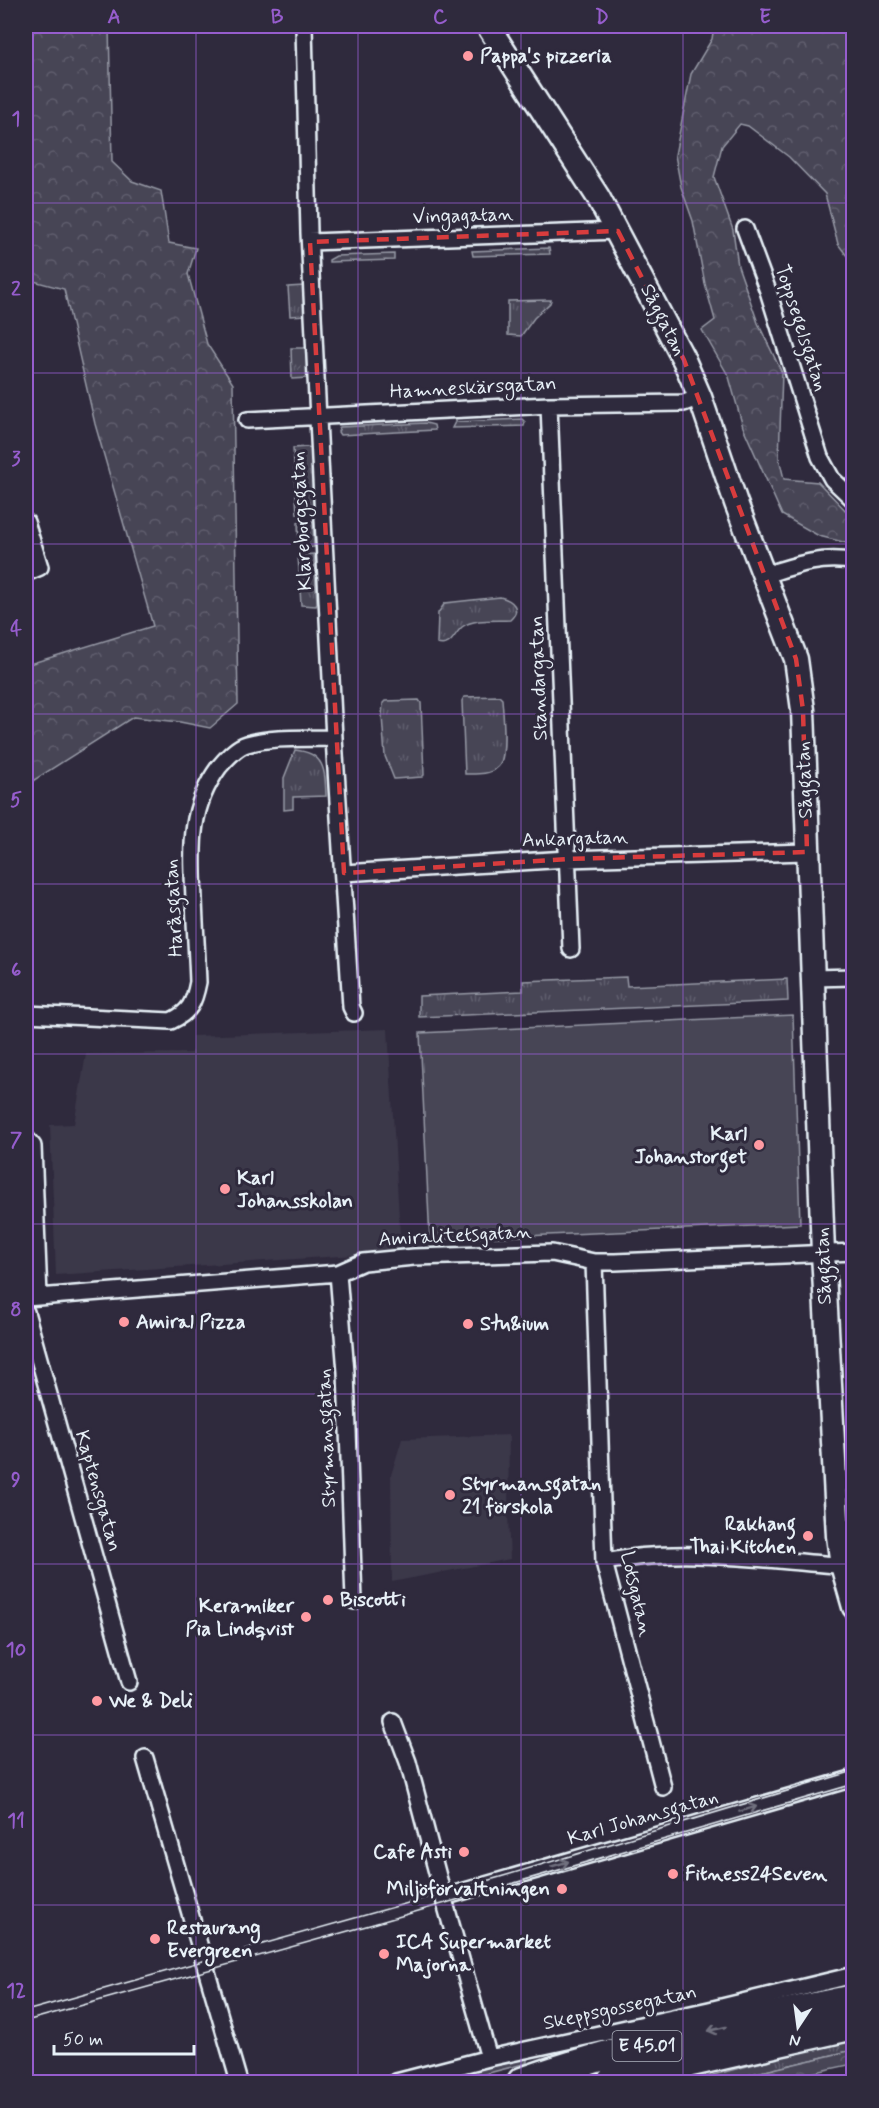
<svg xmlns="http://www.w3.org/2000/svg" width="879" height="2108" font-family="Mynerve,sans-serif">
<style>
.built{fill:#3b3749}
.grass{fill:url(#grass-tufts);stroke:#979aa6;stroke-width:1.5}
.forest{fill:url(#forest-crowns);stroke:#979aa6;stroke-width:1.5}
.park{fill:#464455;stroke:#979aa6;stroke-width:1.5}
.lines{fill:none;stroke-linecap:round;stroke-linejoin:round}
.street-casing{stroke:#e8f1f8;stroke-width:20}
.secondary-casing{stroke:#e8f1f8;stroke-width:27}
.highway-casing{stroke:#e8f1f8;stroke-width:33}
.street{stroke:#2f2a3d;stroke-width:15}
.secondary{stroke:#2f2a3d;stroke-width:22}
.highway{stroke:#2f2a3d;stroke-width:28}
.tram{stroke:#e8f1f8;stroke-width:1.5}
.oneway{stroke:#70707e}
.marked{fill:none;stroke:#d83c3d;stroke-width:4.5;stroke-dasharray:12 8;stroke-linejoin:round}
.grid{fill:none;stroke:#965dcd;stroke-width:1.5;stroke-opacity:0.55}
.poi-dot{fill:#ff9aa2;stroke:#2f2a3d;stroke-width:2}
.labels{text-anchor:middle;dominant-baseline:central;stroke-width:6;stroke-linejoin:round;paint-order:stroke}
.shield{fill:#2f2a3d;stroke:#b0b5c0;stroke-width:1.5}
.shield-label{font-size:18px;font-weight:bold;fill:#e8f1f8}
.poi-label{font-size:20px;font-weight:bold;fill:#e8f1f8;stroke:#2f2a3d;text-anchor:start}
.street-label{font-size:20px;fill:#e8f1f8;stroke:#2f2a3d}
.neatline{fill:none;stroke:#965dcd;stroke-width:2}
.grid-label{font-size:20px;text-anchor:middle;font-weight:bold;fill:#965dcd}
</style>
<defs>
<pattern id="grass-tufts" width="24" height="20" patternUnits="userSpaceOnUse" patternTransform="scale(1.5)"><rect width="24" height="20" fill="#464455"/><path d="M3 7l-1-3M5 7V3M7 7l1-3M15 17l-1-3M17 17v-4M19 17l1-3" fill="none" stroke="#615f6e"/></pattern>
<pattern id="forest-crowns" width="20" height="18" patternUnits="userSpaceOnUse" patternTransform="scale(1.5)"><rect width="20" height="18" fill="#464455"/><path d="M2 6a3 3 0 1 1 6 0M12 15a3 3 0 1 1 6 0" fill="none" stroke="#615f6e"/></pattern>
</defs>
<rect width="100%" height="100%" fill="#2f2a3d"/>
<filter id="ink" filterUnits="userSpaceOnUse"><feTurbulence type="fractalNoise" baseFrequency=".0167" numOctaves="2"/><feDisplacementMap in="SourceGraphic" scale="12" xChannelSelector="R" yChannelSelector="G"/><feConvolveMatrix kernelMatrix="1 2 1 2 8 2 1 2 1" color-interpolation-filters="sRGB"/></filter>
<g filter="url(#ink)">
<path class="built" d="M 388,1029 L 401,1252 L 56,1275 L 50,1125 L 74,1124 L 86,1054 L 192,1053 L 192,1036 Z
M 509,1435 L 508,1515 L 510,1559 L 392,1582 L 391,1475 L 402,1439 Z"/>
<path class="grass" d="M 549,248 L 550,254 L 473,256 L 472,251 Z
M 394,254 L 394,260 L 329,262 L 329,260 L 336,256 Z
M 304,286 L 306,315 L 290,316 L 288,287 Z
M 548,300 L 551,300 L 550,303 L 534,318 L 521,336 L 508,335 L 508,301 Z
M 291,348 L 306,348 L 308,378 L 292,379 Z
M 522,419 L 525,422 L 524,426 L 452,428 L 455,422 Z
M 426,423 L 434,425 L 435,430 L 340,435 L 338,432 L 340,427 Z
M 308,447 L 311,449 L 315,513 L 297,514 L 293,448 Z
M 313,521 L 314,547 L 299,548 L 298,522 Z
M 314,554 L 317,603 L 316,606 L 301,605 L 298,555 Z
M 500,597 C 513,600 522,609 510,620 C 496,621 474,618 462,627 C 453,635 452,648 437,644 L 438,613 L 445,603 Z
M 499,696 L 502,699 C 503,713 508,758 498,767 C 490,775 476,774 465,774 L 462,701 L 464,697 Z
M 419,700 L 421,703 L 424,775 L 422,777 L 394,779 L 385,756 L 382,716 L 383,703 L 385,701 Z
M 295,750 C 325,753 325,770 326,796 L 293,797 L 293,809 L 284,810 L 284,778 Z
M 626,977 L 627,986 L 787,979 L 788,1001 L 419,1017 L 419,996 L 523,991 L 523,981 Z
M 853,2040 L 853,2050 L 740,2077 L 735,2082 L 687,2082 L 792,2054 Z
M 527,2058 L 527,2063 L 454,2082 L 427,2082 Z"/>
<path class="forest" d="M 26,26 L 109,26 L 112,162 L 132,181 L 161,191 L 169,243 L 196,248 L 188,274 L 207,344 L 233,384 L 238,704 L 210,728 L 180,722 L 133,717 L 34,780 L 26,790 L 26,665 L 153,626 L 95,424 L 64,289 L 26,279 Z
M 714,26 L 853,26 L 853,264 L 838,244 L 825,194 L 789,157 L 748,126 L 740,124 L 722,146 L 714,177 L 733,230 L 738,266 L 758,323 L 782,373 L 779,458 L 784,479 L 818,482 L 851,516 L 851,544 L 819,536 L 782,515 L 743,427 L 729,377 L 702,330 L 715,320 L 705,284 L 693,221 L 681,187 L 675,155 L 691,74 L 712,39 Z
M 853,2050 L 853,2064 L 770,2082 L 735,2082 L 740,2077 Z"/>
<path class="park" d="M 793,1015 L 800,1224 L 430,1240 L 420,1033 Z"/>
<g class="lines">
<g class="street-casing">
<path id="street" d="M 304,26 L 309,233 L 319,439 L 334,738 L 351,1007 L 354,1013
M 745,229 L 768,291 L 820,457 L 832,479 L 854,500
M 310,242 L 618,231
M 549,405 L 571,949
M 247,420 L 549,405 L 684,403 L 700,397
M 26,522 L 40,567 L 26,573
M 765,575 C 793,566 823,555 854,562
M 344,873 L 567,859 L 807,852
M 813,978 L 854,977
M 26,1014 L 171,1021 C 190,1012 194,1003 198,982 C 197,955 195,927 194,899 C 192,850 188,809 219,767 C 226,759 236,747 247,744 C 274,736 306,739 334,738
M 26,1138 L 33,1146 L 39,1296
M 594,1262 L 604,1562 L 663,1787
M 338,1273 L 346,1372 L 354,1601
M 26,1298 L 338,1273 L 363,1262 L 414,1257 L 552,1253 L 594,1262 L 615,1262 L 854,1252
M 26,1312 L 129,1682
M 604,1562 C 684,1546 769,1561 851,1566
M 393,1722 L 408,1762 L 445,1903 L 489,2058
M 145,1758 L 239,2082
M 444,1897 L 854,1778
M 396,2082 L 489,2058 L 709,2010 L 854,1975"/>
</g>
<g class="secondary-casing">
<path id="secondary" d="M 488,26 L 598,197 L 684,360 L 700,397 L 736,503 L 796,659 L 803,710 L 823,1253 L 838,1536 L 842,1565 L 854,1607"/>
</g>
<g class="highway-casing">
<path id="highway" d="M 522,2082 C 629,2044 742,2022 854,1999
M 611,2082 L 682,2064 L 854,2025"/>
</g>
<use href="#street" class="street"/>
<use href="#secondary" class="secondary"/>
<use href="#highway" class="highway"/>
<path class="tram" d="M 26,2011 L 500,1877 L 854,1771
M 26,2021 L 377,1923 L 854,1784"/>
</g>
<defs><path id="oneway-shaft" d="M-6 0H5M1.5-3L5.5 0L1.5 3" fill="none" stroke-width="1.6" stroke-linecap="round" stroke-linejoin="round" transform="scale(1.5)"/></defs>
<g class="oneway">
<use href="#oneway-shaft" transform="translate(748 1809) rotate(-17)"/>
<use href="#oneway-shaft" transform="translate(560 1864) rotate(-16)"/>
<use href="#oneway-shaft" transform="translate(717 2029) rotate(167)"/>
</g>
</g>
<path class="marked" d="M 618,231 L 684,360 L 796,659 L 803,710 L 807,852 L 567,859 L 344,873 L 310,242 Z"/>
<path class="grid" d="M 196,26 L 196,2082M 358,26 L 358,2082M 521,26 L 521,2082M 683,26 L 683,2082M 26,203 L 854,203M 26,373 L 854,373M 26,544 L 854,544M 26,714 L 854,714M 26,884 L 854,884M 26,1054 L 854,1054M 26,1224 L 854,1224M 26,1394 L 854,1394M 26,1564 L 854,1564M 26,1735 L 854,1735M 26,1905 L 854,1905"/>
<g class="poi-dot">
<circle cx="468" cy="56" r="6"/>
<circle cx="759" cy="1145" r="6"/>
<circle cx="225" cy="1189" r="6"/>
<circle cx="124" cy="1322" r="6"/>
<circle cx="468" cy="1324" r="6"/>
<circle cx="450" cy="1495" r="6"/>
<circle cx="808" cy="1536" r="6"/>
<circle cx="328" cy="1600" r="6"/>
<circle cx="306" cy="1617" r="6"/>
<circle cx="97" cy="1701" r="6"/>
<circle cx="464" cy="1852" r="6"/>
<circle cx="673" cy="1874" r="6"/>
<circle cx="562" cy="1889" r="6"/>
<circle cx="155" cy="1939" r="6"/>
<circle cx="384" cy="1954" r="6"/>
</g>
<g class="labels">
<rect class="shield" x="612.5" y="2031" width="69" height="30" rx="4.5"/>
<g class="shield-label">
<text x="647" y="2046">E 45.01</text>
</g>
<g class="poi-label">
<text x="480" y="56">Pappa's pizzeria</text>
<text x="747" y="1134" text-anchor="end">Karl<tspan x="747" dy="23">Johanstorget</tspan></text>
<text x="237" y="1178">Karl<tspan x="237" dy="23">Johansskolan</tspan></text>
<text x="136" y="1322">Amiral Pizza</text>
<text x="480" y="1324">Stu&amp;ium</text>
<text x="462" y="1484">Styrmansgatan<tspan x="462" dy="23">21 förskola</tspan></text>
<text x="796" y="1524" text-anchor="end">Rakhang<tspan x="796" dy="23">Thai Kitchen</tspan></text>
<text x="340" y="1600">Biscotti</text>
<text x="294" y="1606" text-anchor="end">Keramiker<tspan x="294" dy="23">Pia Lindqvist</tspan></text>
<text x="109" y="1701">We &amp; Deli</text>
<text x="452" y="1852" text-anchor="end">Cafe Asti</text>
<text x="685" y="1874">Fitness24Seven</text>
<text x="550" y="1889" text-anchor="end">Miljöförvaltningen</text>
<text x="167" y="1928">Restaurang<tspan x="167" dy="23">Evergreen</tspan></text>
<text x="396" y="1942">ICA Supermarket<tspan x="396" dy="23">Majorna</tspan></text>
</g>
<g class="street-label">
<text transform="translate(463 216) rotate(-2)">Vingagatan</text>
<text transform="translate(663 320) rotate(63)">Såggatan</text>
<text transform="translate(801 328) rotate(72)">Toppsegelsgatan</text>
<text transform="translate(473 388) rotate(-3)">Hamneskärsgatan</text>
<text transform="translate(302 521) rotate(-93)">Klareborgsgatan</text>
<text transform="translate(539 678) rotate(-92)">Standargatan</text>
<text transform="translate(805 780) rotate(-92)">Såggatan</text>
<text transform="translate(575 839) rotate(-2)">Ankargatan</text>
<text transform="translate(174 908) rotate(-93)">Haråsgatan</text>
<text transform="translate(455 1236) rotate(-3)">Amiralitetsgatan</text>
<text transform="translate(824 1266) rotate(-92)">Såggatan</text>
<text transform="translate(327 1438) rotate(-92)">Styrmansgatan</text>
<text transform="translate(98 1491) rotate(74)">Kaptensgatan</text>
<text transform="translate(636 1594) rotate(77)">Lotsgatan</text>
<text transform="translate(643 1818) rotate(-16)">Karl Johansgatan</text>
<text transform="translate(620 2008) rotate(-12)">Skeppsgossegatan</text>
</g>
</g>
<rect width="879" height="2108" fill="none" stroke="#2f2a3d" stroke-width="66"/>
<g transform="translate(798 2027) rotate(193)" stroke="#2f2a3d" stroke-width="4.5" paint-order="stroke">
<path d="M0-4.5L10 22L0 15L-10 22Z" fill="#e8f1f8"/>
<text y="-9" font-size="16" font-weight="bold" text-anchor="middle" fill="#e8f1f8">N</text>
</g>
<path d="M54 2045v9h140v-9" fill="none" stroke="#e8f1f8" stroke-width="3"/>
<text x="63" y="2045" font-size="18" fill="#e8f1f8" stroke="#2f2a3d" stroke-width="4.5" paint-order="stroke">50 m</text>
<rect x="33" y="33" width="813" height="2042" class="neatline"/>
<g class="grid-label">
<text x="114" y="23">A</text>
<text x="277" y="23">B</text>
<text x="440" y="23">C</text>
<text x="602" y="23">D</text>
<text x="765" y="23">E</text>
<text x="16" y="125">1</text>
<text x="16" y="295">2</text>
<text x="16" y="465">3</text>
<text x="16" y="635">4</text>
<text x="16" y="806">5</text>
<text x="16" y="976">6</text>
<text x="16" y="1146">7</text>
<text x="16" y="1316">8</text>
<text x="16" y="1486">9</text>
<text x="16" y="1656">10</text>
<text x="16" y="1827">11</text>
<text x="16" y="1997">12</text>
</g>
</svg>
